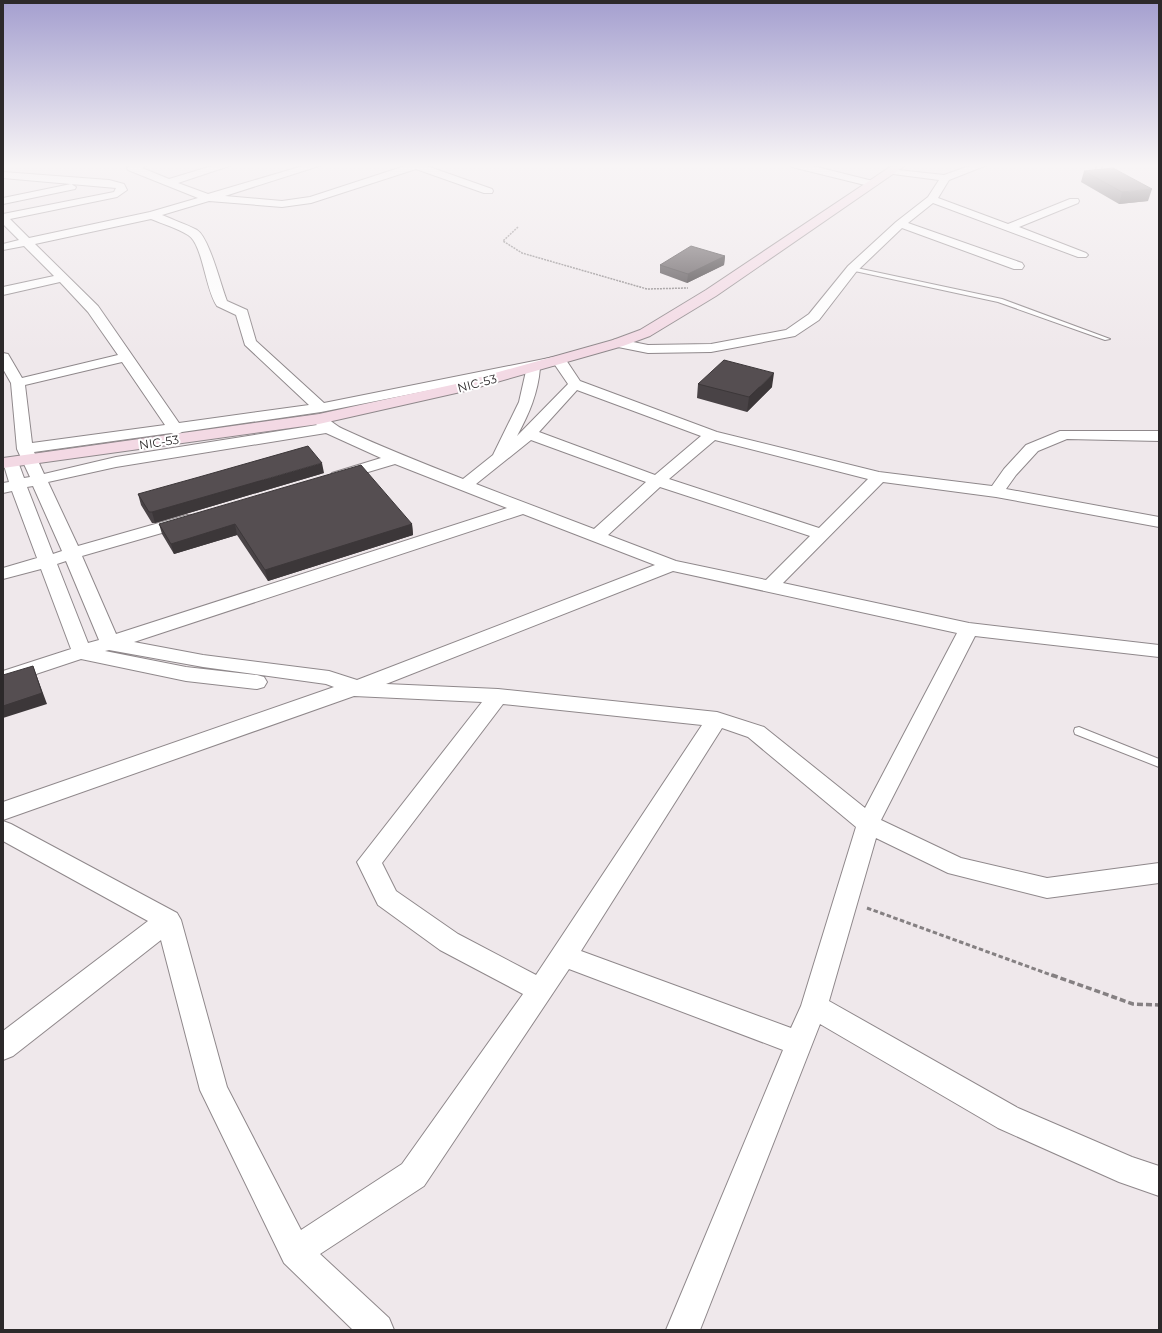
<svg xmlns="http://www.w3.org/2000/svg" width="1162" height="1333" font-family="Montserrat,sans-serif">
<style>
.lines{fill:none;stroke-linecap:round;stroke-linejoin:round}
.lane-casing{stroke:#8f888b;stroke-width:2}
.street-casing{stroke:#8f888b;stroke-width:2}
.secondary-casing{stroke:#8f888b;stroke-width:2}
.path-far2{stroke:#858082;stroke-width:1.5;stroke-dasharray:2 1;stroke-linecap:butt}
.path-far1{stroke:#858082;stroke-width:3;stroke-dasharray:4.5 2.5;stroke-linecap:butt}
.path{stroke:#858082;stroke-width:3.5;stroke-dasharray:6 3;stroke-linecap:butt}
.lane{fill:#fff;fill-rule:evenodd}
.street{fill:#fff;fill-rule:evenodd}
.secondary{fill:#f3d9e4;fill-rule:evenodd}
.wall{fill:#494346}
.shaded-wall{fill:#3c3739}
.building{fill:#554e51;stroke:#3c3739}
.labels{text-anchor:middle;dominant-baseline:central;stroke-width:4;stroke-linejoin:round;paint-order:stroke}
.far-street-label{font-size:12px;fill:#2c292a;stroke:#fff}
</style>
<rect width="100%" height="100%" fill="#efe8eb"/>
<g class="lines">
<g class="lane-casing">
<path id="lane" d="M 1098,165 L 1103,165 L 1099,171 L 1095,171 Z
M 852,267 L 1002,299 L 1110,339 L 1105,340 L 998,302 L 850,270 L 849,269 Z
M 1079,727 L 1159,759 L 1159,767 L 1075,734 L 1074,731 L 1075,728 Z"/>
</g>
<g class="street-casing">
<path id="street" d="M 130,165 L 147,165 L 142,168 L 169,179 L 215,165 L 232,165 L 178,183 L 208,194 L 306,165 L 322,165 L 225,196 L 282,201 L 310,197 L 408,165 L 424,165 L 492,189 L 493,191 L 492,193 L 484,193 L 416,169 L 311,203 L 282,207 L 209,201 L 162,215 C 173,220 186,224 197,230 C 209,237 221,286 227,301 L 247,310 L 256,341 L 324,403 L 559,356 L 564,357 L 580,381 L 717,432 L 879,472 L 992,486 L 1004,469 L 1026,445 L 1060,431 L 1159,431 L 1159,441 L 1067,439 L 1038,451 L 1016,475 L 1006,489 L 1159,517 L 1159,527 L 996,497 L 883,482 L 783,583 L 969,623 L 1159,645 L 1159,657 L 975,636 L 881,820 L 961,858 L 1047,878 L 1159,863 L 1159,883 L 1047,898 L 948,873 L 876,838 L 829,1001 L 1018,1108 L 1132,1157 L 1159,1166 L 1159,1196 L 1119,1182 L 998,1128 L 820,1024 L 700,1330 L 666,1330 L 783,1050 L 569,969 L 424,1186 L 320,1254 L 389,1318 L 394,1330 L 353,1330 L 284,1263 L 200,1090 L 161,940 L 13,1056 L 3,1060 L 3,1031 L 148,921 L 3,841 L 3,821 L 11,824 L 177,913 L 181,920 L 227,1087 L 301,1230 L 402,1164 L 523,994 L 440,950 L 378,905 L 357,862 L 482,702 L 354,696 L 3,820 L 3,802 L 334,687 L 326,684 L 203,667 L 109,650 L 105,651 L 186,667 L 257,675 L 264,677 L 267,682 L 264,687 L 257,689 L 186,681 L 81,659 L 3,685 L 3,671 L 71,649 L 41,569 L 3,579 L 3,568 L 37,558 L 12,491 L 3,493 L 3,483 L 9,482 L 3,462 L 5,459 L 17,459 L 24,478 L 30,477 L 17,449 L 11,383 L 3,369 L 3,353 L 8,354 L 22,378 L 118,355 L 88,312 L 60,282 L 3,295 L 3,287 L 54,276 L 24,246 L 3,250 L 3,244 L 19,240 L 3,224 L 3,214 L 114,192 L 116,188 L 3,178 L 3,172 L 109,180 L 124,184 L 127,190 L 117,197 L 10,219 L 29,238 L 150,212 L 198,198 L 128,170 L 127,168 ZM 151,219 C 163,224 177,228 188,235 C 203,244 205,289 217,306 L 236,315 L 245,345 L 309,405 L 179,423 L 98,306 L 35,244 ZM 122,362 L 165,425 L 32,443 L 25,385 ZM 555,365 L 568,384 L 517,436 C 529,414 538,393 540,368 ZM 526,371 L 519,402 L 493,455 L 463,479 C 422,463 382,447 343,429 C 332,424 325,413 314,416 L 311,419 L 317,425 L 116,457 L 44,474 L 34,452 L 171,433 L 176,435 L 182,432 L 321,412 ZM 577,390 L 701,436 L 655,475 L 539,432 ZM 326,433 L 381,458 L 332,473 L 330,476 L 332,479 L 338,481 L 395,464 L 507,508 L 116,634 L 82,556 L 193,524 L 196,520 L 193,516 L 187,515 L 78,546 L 48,482 L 116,467 ZM 531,440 L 646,482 L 594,529 L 476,484 ZM 715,440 L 868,479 L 819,528 L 669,479 ZM 33,486 L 62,551 L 53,554 L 27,487 ZM 660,487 L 810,536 L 766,580 L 676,561 L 608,535 ZM 523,514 L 655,565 L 357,680 L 329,671 L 203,655 L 134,642 ZM 66,561 L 99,640 L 88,643 L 57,564 ZM 673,571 L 957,633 L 865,808 L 764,727 L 717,712 L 498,689 L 386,684 ZM 503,704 L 702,725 L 536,975 L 458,934 L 396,891 L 382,863 ZM 722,728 L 748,737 L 856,827 L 801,1006 L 791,1028 L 581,951 Z
M 791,165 L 809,165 L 877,182 L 878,184 L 873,187 L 792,167 Z
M 972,165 L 987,165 L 949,180 L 938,198 L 1008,224 L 1070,199 L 1078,199 L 1079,201 L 1078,203 L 1019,227 L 1086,253 L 1088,255 L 1086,257 L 1078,257 L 933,203 L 908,223 L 1022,263 L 1024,266 L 1022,269 L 1014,269 L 902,228 L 856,272 L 819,320 L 795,336 L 711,352 L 648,353 L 613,346 L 611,343 L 613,340 L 618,339 L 648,345 L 711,344 L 786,330 L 809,314 L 848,266 L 896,222 L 928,197 L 939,180 L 893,174 L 888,171 L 889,169 L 944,175 Z
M 71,184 L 76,187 L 75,189 L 3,204 L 3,198 Z"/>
</g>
<g class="secondary-casing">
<path id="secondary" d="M 893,165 L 906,165 L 716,296 L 650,336 L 623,346 L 465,391 L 319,424 L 3,468 L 3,458 L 319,414 L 456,384 L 613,340 L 640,330 L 706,290 Z"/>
</g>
<path class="path-far2" d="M 518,227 L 503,241 L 522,253 L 647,289 L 688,288"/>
<path class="path-far1" d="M 867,908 L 1054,976"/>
<path class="path" d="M 1052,975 L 1133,1004 L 1159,1005"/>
<use href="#lane" class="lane"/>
<use href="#street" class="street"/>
<use href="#secondary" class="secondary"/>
</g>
<path class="wall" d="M 1084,171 L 1148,201 L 1119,204 L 1081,182 Z
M 725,256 L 724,265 L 687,283 L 660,273 L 660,265 Z
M 698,384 L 772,387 L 747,412 L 697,398 Z
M 324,473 L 155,523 L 152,523 L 141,505 L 138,494 Z
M 159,524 L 412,524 L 413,535 L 268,581 L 237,535 L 174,554 L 162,534 Z"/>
<path class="shaded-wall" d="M 1152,189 L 1148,201 L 1119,204 L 1122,192 Z
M 725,256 L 724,265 L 687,283 L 688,274 Z
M 774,373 L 772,387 L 747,412 L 749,397 Z
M 322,463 L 324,473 L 155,523 L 152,512 Z
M 235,524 L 237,535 L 174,554 L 171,544 Z
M 412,524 L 413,535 L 268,581 L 265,570 Z
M 33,666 L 47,704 L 3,718 L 3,706 Z"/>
<path class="building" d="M 1113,168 L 1152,189 L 1122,192 L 1084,171 Z
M 691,246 L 725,256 L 688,274 L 660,265 Z
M 724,360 L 774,373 L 749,397 L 698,384 Z
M 308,446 L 322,463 L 152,512 L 149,512 L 138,494 L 199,477 Z
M 361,465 L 412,524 L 265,570 L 235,524 L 171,544 L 159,524 Z
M 33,666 L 42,693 L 3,706 L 3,675 Z"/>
<linearGradient id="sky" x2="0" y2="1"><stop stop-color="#a49fcf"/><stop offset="0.47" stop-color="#f8f5f6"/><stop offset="1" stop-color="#f8f5f6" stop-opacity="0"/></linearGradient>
<rect width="1162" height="352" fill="url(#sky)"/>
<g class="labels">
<g class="far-street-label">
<text transform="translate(477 383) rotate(-15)">NIC-53</text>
<text transform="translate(159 442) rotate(-8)">NIC-53</text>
</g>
</g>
<rect width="1162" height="1333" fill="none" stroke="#2c292a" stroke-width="8"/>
</svg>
